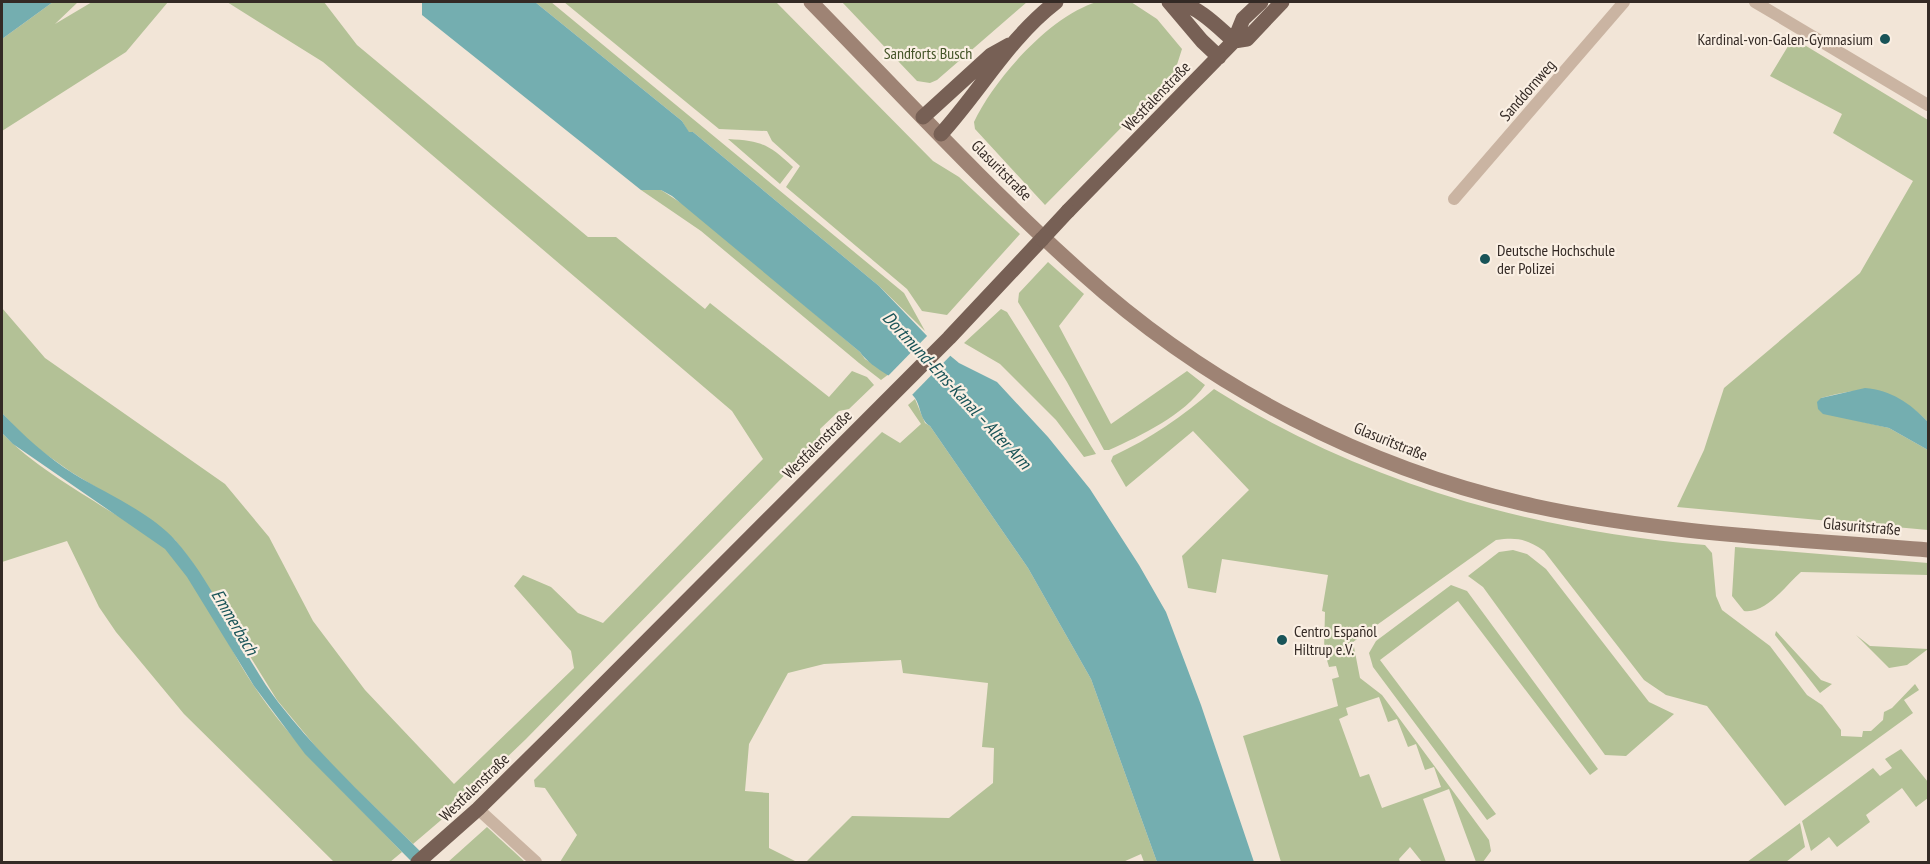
<svg xmlns="http://www.w3.org/2000/svg" width="1930" height="864" font-family="'PT Sans Narrow',sans-serif">
<style>
.green{fill:#b3c196;fill-rule:evenodd}
.water{fill:#74aeb0}
.pier{fill:#f2e5d7}
.lines{fill:none;stroke-linecap:round;stroke-linejoin:round}
.street{stroke:#cab4a2;stroke-width:12}
.secondary{stroke:#9e8374;stroke-width:15}
.primary{stroke:#776055;stroke-width:15}
.primary-bridge{stroke:#776055;stroke-width:15}
.poi-dot{fill:#195458;stroke:#faefe3;stroke-width:2}
.labels{text-anchor:middle;dominant-baseline:central;stroke-width:4.5;stroke-linejoin:round;paint-order:stroke}
.poi-label{font-size:16px;fill:#342a25;stroke:#faefe3;text-anchor:start}
.park-label{font-size:16px;fill:#445428;stroke:#faefe3}
.street-label{font-size:16px;fill:#342a25;stroke:#faefe3}
.water-label{font-size:18px;font-style:italic;fill:#195458;stroke:#faefe3}
</style>
<rect width="100%" height="100%" fill="#f2e5d7"/>
<path class="green" d="M 53,2 L 78,2 L 55,24 L 92,2 L 168,2 L 126,52 L 2,131 L 2,39 Z
M 227,2 L 324,2 L 357,45 L 588,237 L 616,237 L 705,309 L 710,303 L 829,397 L 852,371 L 867,377 L 874,385 L 849,409 L 839,411 L 820,429 L 821,438 L 526,739 L 447,815 L 413,844 L 330,764 L 277,700 L 192,562 L 175,540 L 150,520 L 71,472 L 30,443 L 2,413 L 2,308 L 45,358 L 225,484 L 269,537 L 313,621 L 365,690 L 454,784 L 574,668 L 571,651 L 514,586 L 523,575 L 551,587 L 578,613 L 603,623 L 763,459 L 732,411 L 323,62 Z
M 535,2 L 551,2 L 904,293 L 925,331 L 879,286 L 693,132 L 689,133 L 682,121 Z
M 564,2 L 776,2 L 933,161 L 959,177 L 1020,234 L 947,315 L 922,311 L 907,289 L 786,187 L 800,166 L 772,141 L 767,131 L 719,129 Z
M 842,2 L 1027,2 L 937,80 L 930,83 L 917,81 Z
M 1097,2 L 1131,2 L 1157,19 L 1182,49 L 1174,74 L 1045,205 L 975,129 L 974,122 C 994,79 1051,15 1097,2 Z
M 1793,38 L 1928,120 L 1928,422 C 1893,387 1866,385 1821,398 L 1842,417 L 1889,428 L 1928,450 L 1928,530 L 1677,507 L 1704,450 L 1724,388 L 1860,273 L 1913,181 L 1833,133 L 1842,114 L 1770,76 Z
M 728,139 C 762,141 768,144 793,167 L 780,184 Z
M 649,188 L 661,190 L 692,210 L 860,352 L 865,359 L 889,374 L 881,380 L 859,363 L 701,231 L 641,190 Z
M 1048,262 L 1084,294 L 1059,326 L 1111,424 L 1187,371 L 1205,385 C 1183,416 1142,435 1109,450 L 1104,450 L 1067,382 L 1018,302 L 1019,293 Z
M 1001,309 L 1007,312 L 1096,454 L 1084,457 L 1056,420 L 1000,364 L 964,343 Z
M 1214,389 C 1361,482 1532,531 1705,545 L 1712,553 L 1716,596 L 1722,610 L 1770,646 L 1807,695 L 1822,705 L 1841,730 L 1841,736 L 1862,737 L 1863,731 L 1871,731 L 1883,720 L 1884,712 L 1892,708 L 1915,684 L 1919,690 L 1904,700 L 1913,713 L 1785,806 L 1707,706 L 1666,695 L 1644,680 L 1544,551 C 1527,539 1517,537 1496,540 L 1353,642 L 1360,678 L 1382,695 L 1489,840 L 1491,851 L 1483,862 L 1476,862 L 1449,789 L 1423,799 L 1446,862 L 1422,862 L 1410,847 L 1399,859 L 1400,862 L 1281,862 L 1243,736 L 1338,706 L 1332,679 L 1339,677 L 1336,666 L 1329,667 L 1324,650 L 1325,612 L 1322,611 L 1328,575 L 1222,559 L 1216,593 L 1188,588 L 1182,556 L 1249,490 L 1193,431 L 1126,487 L 1111,461 L 1113,456 C 1151,438 1182,417 1214,389 ZM 1379,697 L 1388,722 L 1397,719 L 1408,747 L 1416,744 L 1425,770 L 1434,767 L 1441,787 L 1382,808 L 1369,774 L 1360,777 L 1339,719 L 1348,715 L 1346,708 Z
M 915,399 L 925,423 L 930,426 L 1028,568 L 1091,679 L 1157,862 L 1144,862 L 1141,854 L 1123,862 L 806,862 L 852,816 L 949,818 L 993,783 L 994,748 L 982,747 L 988,683 L 903,673 L 901,660 L 824,664 L 788,673 L 749,744 L 745,791 L 769,793 L 769,848 L 797,862 L 560,862 L 577,835 L 545,788 L 535,787 L 534,780 L 882,432 L 900,443 L 921,424 L 908,405 Z
M 2,433 C 32,464 72,487 108,510 C 128,522 149,532 165,548 C 202,584 225,643 254,686 C 296,749 351,798 402,852 L 390,862 L 334,862 L 184,714 L 116,632 L 99,607 L 67,541 L 2,562 Z
M 1735,547 L 1928,563 L 1928,575 L 1801,572 C 1785,586 1766,614 1744,611 L 1732,596 Z
M 1513,550 L 1527,554 L 1546,569 L 1649,702 L 1674,714 L 1626,756 L 1605,755 L 1483,587 L 1468,576 L 1499,552 Z
M 1451,585 L 1467,591 L 1598,769 L 1590,775 L 1458,601 L 1380,660 L 1496,814 L 1487,820 L 1373,667 L 1369,653 L 1376,641 Z
M 1776,631 L 1821,680 L 1832,684 L 1820,693 L 1775,635 Z
M 1856,635 L 1870,646 L 1928,649 L 1907,665 L 1889,668 Z
M 1901,749 L 1928,782 L 1928,798 L 1916,807 L 1902,788 L 1866,815 L 1870,822 L 1837,847 L 1829,837 L 1811,851 L 1802,821 L 1873,768 L 1880,776 L 1892,768 L 1885,759 Z
M 1800,823 L 1805,847 L 1786,862 L 1747,862 Z
M 487,827 L 525,862 L 448,862 Z"/>
<path class="water" d="M 2,2 L 53,2 L 2,39 Z
M 422,2 L 535,2 L 682,121 L 689,132 L 693,132 L 879,286 L 929,338 L 959,363 L 997,382 L 1048,437 L 1090,489 L 1139,565 L 1166,612 L 1201,705 L 1254,862 L 1157,862 L 1091,679 L 1028,568 L 930,426 C 920,420 921,407 915,398 C 901,378 873,371 860,352 L 672,196 L 661,190 L 641,190 L 422,15 Z
M 1865,388 C 1891,390 1910,403 1928,422 L 1928,450 L 1889,428 L 1823,414 L 1818,409 L 1817,402 L 1821,398 Z
M 2,413 C 24,436 47,457 74,474 C 107,494 150,512 176,541 C 218,589 240,652 278,702 C 324,761 379,810 431,862 L 412,862 L 305,754 L 254,686 L 187,577 L 165,549 L 13,444 L 2,433 Z"/>
<path class="pier" d="M 930,333 L 953,353 L 910,397 L 887,377 Z"/>
<g class="lines">
<path class="street" d="M 1755,2 L 1928,105
M 1454,199 L 1624,2
M 478,809 L 536,862"/>
<path class="secondary" d="M 811,2 C 900,93 987,188 1082,273 C 1208,387 1368,470 1534,506 C 1663,534 1797,539 1928,550"/>
<path class="primary" d="M 1169,2 L 1202,41 L 1219,57
M 1177,2 C 1199,7 1217,26 1234,41
M 1234,41 L 1247,39 L 1282,2
M 923,117 L 991,55 L 1009,45
M 941,134 C 981,90 1009,38 1056,2
M 1068,211 L 1234,41 L 1243,19 L 1261,2
M 418,862 L 478,809 L 569,719 L 949,338 L 1042,239"/>
<path class="primary-bridge" d="M 1042,239 L 1068,211"/>
</g>
<g class="poi-dot">
<circle cx="1885" cy="39" r="6"/>
<circle cx="1485" cy="259" r="6"/>
<circle cx="1282" cy="640" r="6"/>
</g>
<g class="labels">
<g class="poi-label">
<text x="1873" y="39" text-anchor="end">Kardinal-von-Galen-Gymnasium</text>
<text x="1497" y="250">Deutsche Hochschule<tspan x="1497" dy="18">der Polizei</tspan></text>
<text x="1294" y="631">Centro Español<tspan x="1294" dy="18">Hiltrup e.V.</tspan></text>
</g>
<g class="park-label">
<text x="928" y="53">Sandforts Busch</text>
</g>
<g class="street-label">
<text transform="translate(1527 90) rotate(-49)">Sanddornweg</text>
<text transform="translate(1156 96) rotate(-46)">Westfalenstraße</text>
<text transform="translate(1002 170) rotate(45)">Glasuritstraße</text>
<text transform="translate(1391 441) rotate(22)">Glasuritstraße</text>
<text transform="translate(817 444) rotate(-45)">Westfalenstraße</text>
<text transform="translate(1862 526) rotate(5)">Glasuritstraße</text>
<text transform="translate(474 787) rotate(-44)">Westfalenstraße</text>
</g>
<g class="water-label">
<text transform="translate(957 390) rotate(47)">Dortmund-Ems-Kanal – Alter Arm</text>
<text transform="translate(235 622) rotate(59)">Emmerbach</text>
</g>
</g>
<rect width="1930" height="864" fill="none" stroke="#342a25" stroke-width="6"/>
</svg>
